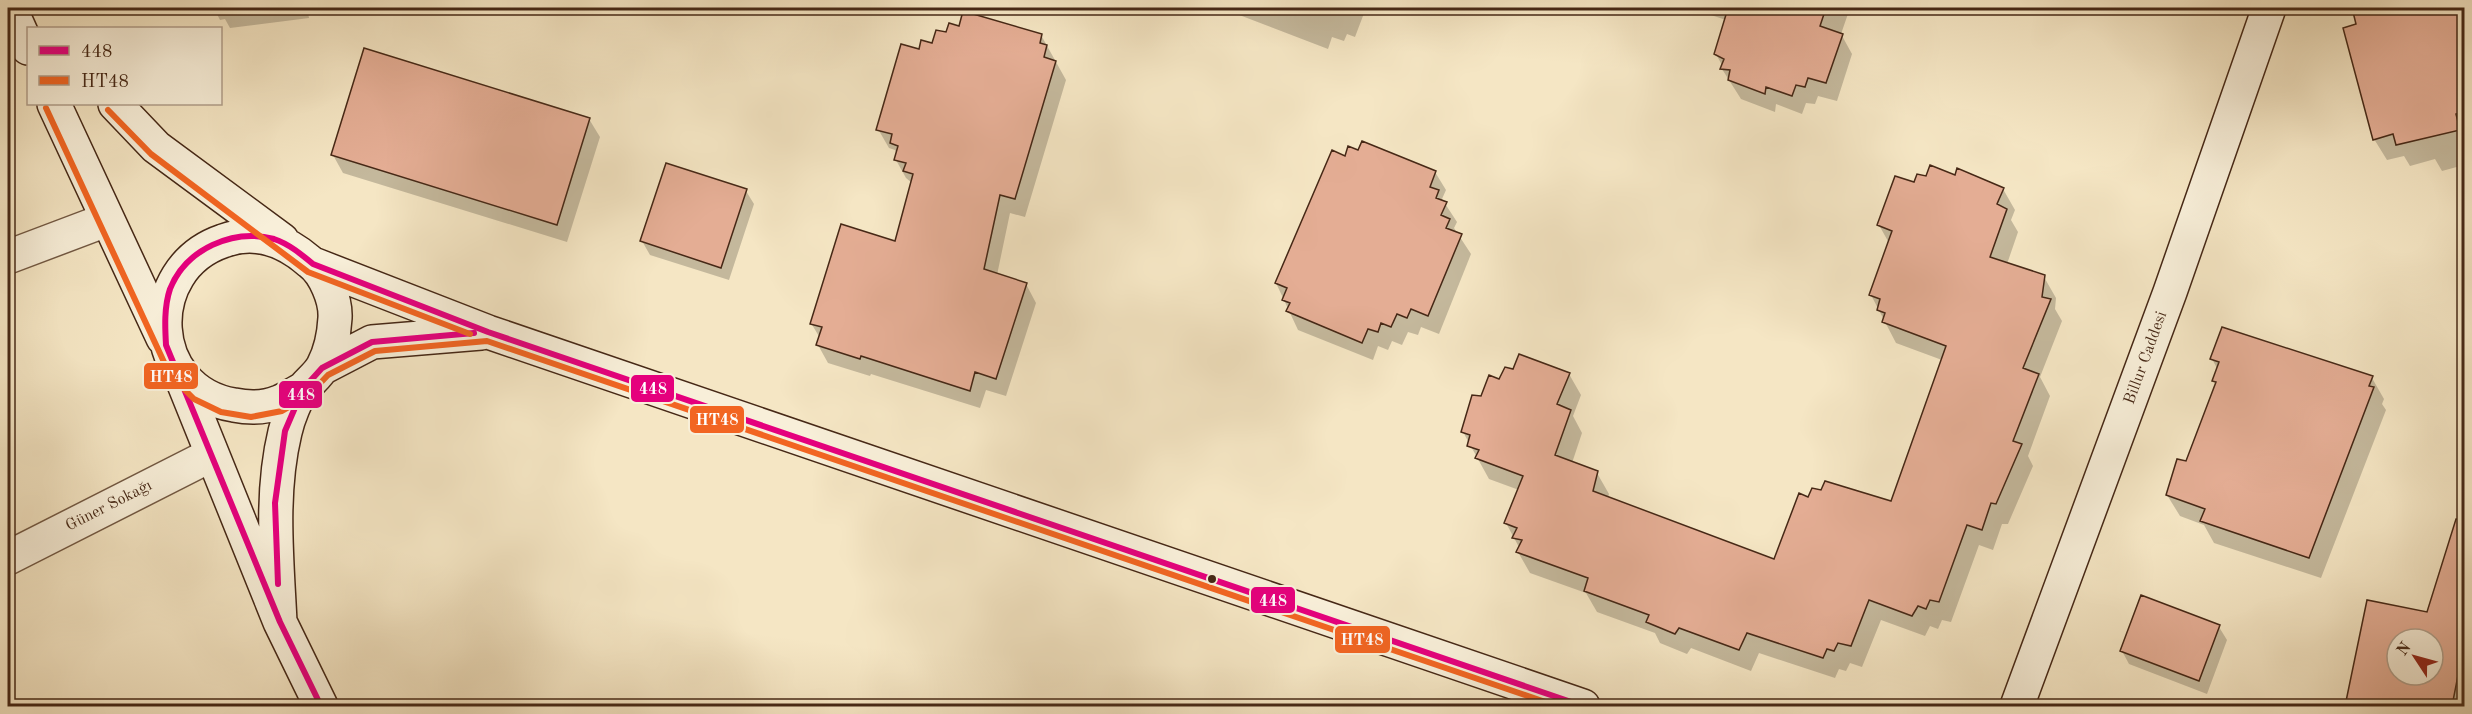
<svg xmlns="http://www.w3.org/2000/svg" width="2472" height="714" font-family="'Old Standard TT',serif">
<style>
.shadow{fill:#0003;fill-rule:evenodd}
.building{fill:#e4ad94;stroke:#462816;stroke-width:1.5;fill-rule:evenodd}
.lines{fill:none;stroke-linecap:round;stroke-linejoin:round}
.street-casing{stroke:#725842;stroke-width:36}
.secondary-casing{stroke:#462816;stroke-width:36}
.street{stroke:#f8efd9;stroke-width:33}
.secondary{stroke:#f8efd9;stroke-width:33}
.bus-1-casing{stroke:#f8efd9;stroke-width:10}
.bus-2-casing{stroke:#f8efd9;stroke-width:10}
.bus-1{stroke:#e5007d;stroke-width:6}
.bus-2{stroke:#f26522;stroke-width:6}
.bus-dot{fill:#462816;stroke:#f8efd9;stroke-width:2}
.labels{text-anchor:middle;dominant-baseline:central;stroke-width:4.5;stroke-linejoin:round;paint-order:stroke}
.street-label{font-size:16px;fill:#462816;stroke:#f8efd9}
.line-badge{stroke:#f8efd9;stroke-width:2}
.badge-label{font-size:16px;text-anchor:middle;font-weight:bold;fill:#fff}
</style>
<rect width="100%" height="100%" fill="#f5e6c4"/>
<filter id="stains"><feTurbulence type="fractalNoise" baseFrequency=".00333" numOctaves="4"/><feColorMatrix values="0 0 0 0 .2 0 0 0 0 .09 0 0 0 0 .02 0 0 0 .5 -.17"/></filter>
<radialGradient id="worn" r=".72"><stop offset=".6" stop-color="#630" stop-opacity="0"/><stop offset="1" stop-color="#630" stop-opacity=".3"/></radialGradient>
<path class="shadow" d="M 205,8 L 307,8 L 309,18 L 230,28 L 225,19 L 220,20 L 214,8 Z
M 1221,8 L 1366,8 L 1355,37 L 1347,34 L 1344,41 L 1332,37 L 1328,49 Z
M 1690,8 L 1850,8 L 1841,34 L 1852,54 L 1837,101 L 1818,96 L 1815,104 L 1806,103 L 1802,114 L 1776,104 L 1775,112 L 1741,99 L 1722,69 L 1723,67 L 1716,54 L 1726,20 Z
M 2353,8 L 2464,8 L 2464,165 L 2442,171 L 2435,159 L 2410,166 L 2404,156 L 2387,160 L 2374,139 L 2358,25 Z
M 960,28 L 1041,35 L 1066,80 L 1025,217 L 1010,213 L 997,275 L 1026,284 L 1036,303 L 1006,396 L 986,390 L 980,408 L 871,374 L 870,376 L 828,363 L 818,345 L 820,338 L 811,323 L 896,243 L 912,183 L 906,178 L 896,160 L 897,154 L 895,150 L 889,148 L 878,129 L 920,51 Z
M 589,119 L 600,137 L 567,242 L 343,173 L 333,155 Z
M 1346,158 L 1435,172 L 1446,190 L 1442,199 L 1457,222 L 1454,228 L 1471,254 L 1439,334 L 1421,327 L 1418,335 L 1408,332 L 1402,345 L 1392,341 L 1388,350 L 1378,346 L 1373,360 L 1298,330 L 1276,283 Z
M 1956,177 L 2003,189 L 2015,210 L 2011,220 L 2018,232 L 2007,264 L 2044,277 L 2056,298 L 2055,309 L 2062,321 L 2040,377 L 2050,396 L 2028,456 L 2033,466 L 2008,524 L 2002,524 L 1993,550 L 1979,545 L 1951,622 L 1942,620 L 1938,629 L 1930,626 L 1925,636 L 1881,620 L 1862,667 L 1850,663 L 1846,671 L 1839,669 L 1835,678 L 1759,653 L 1751,671 L 1691,648 L 1687,654 L 1660,643 L 1655,633 L 1597,612 L 1586,593 L 1530,573 L 1518,552 L 1520,549 L 1506,523 L 1519,490 L 1489,479 L 1463,432 L 1482,398 L 1500,381 L 1569,374 L 1581,395 L 1573,416 L 1582,433 L 1572,463 L 1597,473 L 1609,494 L 1608,498 L 1774,561 L 1809,499 L 1892,503 L 1942,360 L 1896,343 L 1871,295 L 1889,243 L 1879,225 L 1914,184 L 1927,178 Z
M 746,191 L 754,204 L 729,280 L 650,255 L 642,241 Z
M 2212,359 L 2372,378 L 2384,399 L 2382,404 L 2386,410 L 2321,578 L 2214,543 L 2204,525 L 2180,516 L 2167,495 L 2187,463 L 2216,386 L 2214,381 L 2218,370 Z
M 2464,496 L 2464,706 L 2347,706 L 2369,602 L 2428,614 ZM 2397,639 L 2433,639 L 2433,675 L 2397,675 Z
M 2219,627 L 2227,640 L 2207,694 L 2129,664 L 2122,651 Z"/>
<path class="building" d="M 1728,8 L 1826,8 L 1820,26 L 1843,34 L 1826,83 L 1808,78 L 1805,87 L 1796,85 L 1792,96 L 1766,87 L 1765,94 L 1728,80 L 1730,70 L 1720,69 L 1724,59 L 1714,54 Z
M 2352,8 L 2464,8 L 2464,112 L 2456,114 L 2460,130 L 2396,145 L 2393,134 L 2373,140 L 2343,28 L 2356,24 Z
M 963,11 L 1042,34 L 1040,43 L 1047,45 L 1044,57 L 1056,61 L 1015,199 L 1000,195 L 984,269 L 1027,283 L 996,379 L 975,372 L 970,391 L 861,356 L 860,359 L 816,345 L 822,327 L 810,324 L 841,224 L 895,241 L 913,174 L 903,171 L 906,163 L 894,160 L 898,146 L 890,143 L 892,134 L 876,130 L 901,44 L 919,49 L 921,40 L 932,43 L 936,30 L 946,32 L 949,23 L 959,26 Z
M 364,48 L 590,118 L 557,225 L 331,155 Z
M 1362,141 L 1436,171 L 1430,187 L 1439,190 L 1436,198 L 1447,202 L 1441,215 L 1450,219 L 1446,228 L 1462,234 L 1428,316 L 1411,309 L 1407,318 L 1397,314 L 1391,327 L 1381,323 L 1378,332 L 1368,329 L 1362,343 L 1286,311 L 1290,303 L 1282,300 L 1287,288 L 1275,283 L 1332,150 L 1345,156 L 1348,146 L 1358,150 Z
M 666,163 L 747,189 L 721,268 L 640,241 Z
M 1930,165 L 1955,175 L 1957,168 L 2004,188 L 1997,204 L 2007,209 L 1990,257 L 2045,275 L 2042,297 L 2051,299 L 2023,368 L 2039,374 L 2013,441 L 2022,444 L 1996,504 L 1991,503 L 1982,530 L 1967,525 L 1939,602 L 1930,600 L 1926,609 L 1918,606 L 1912,616 L 1869,600 L 1851,646 L 1838,643 L 1834,651 L 1827,649 L 1823,658 L 1747,633 L 1739,650 L 1679,628 L 1675,634 L 1646,622 L 1649,615 L 1584,591 L 1588,578 L 1516,552 L 1522,540 L 1512,538 L 1517,528 L 1504,523 L 1523,476 L 1475,458 L 1479,450 L 1467,446 L 1470,435 L 1461,432 L 1472,395 L 1481,396 L 1489,375 L 1499,379 L 1505,367 L 1513,369 L 1519,354 L 1570,373 L 1557,404 L 1571,410 L 1555,455 L 1598,471 L 1593,491 L 1774,559 L 1799,493 L 1808,497 L 1812,488 L 1821,490 L 1825,481 L 1891,501 L 1946,346 L 1882,322 L 1885,313 L 1877,310 L 1880,299 L 1869,295 L 1892,231 L 1877,225 L 1895,176 L 1914,182 L 1917,174 L 1926,176 Z
M 2222,327 L 2373,376 L 2369,386 L 2374,387 L 2309,558 L 2200,521 L 2205,509 L 2166,495 L 2177,459 L 2186,461 L 2216,382 L 2212,381 L 2219,362 L 2210,359 Z
M 2456,519 L 2464,520 L 2464,645 L 2452,706 L 2345,706 L 2367,600 L 2427,612 ZM 2397,639 L 2433,639 L 2433,675 L 2397,675 Z
M 2141,595 L 2220,625 L 2199,681 L 2120,651 Z"/>
<g class="lines">
<g class="street-casing">
<path id="street" d="M 8,257 L 106,220
M 8,558 L 211,455"/>
</g>
<g class="secondary-casing">
<path id="secondary" d="M 10,8 L 28,48
M 54,104 L 163,338
M 115,104 L 156,147 L 282,240
M 313,264 L 488,332 L 1583,706
M 322,368 L 372,342 L 481,333
M 180,374 L 280,622 L 321,706
M 280,622 C 277,559 270,494 285,432 C 288,419 296,397 305,387 C 311,380 319,374 323,366 C 331,351 334,336 335,318 C 336,300 325,273 310,262 C 285,240 255,229 223,241 C 141,269 147,391 234,405 C 249,408 265,408 279,402 C 287,399 295,393 303,389
M 2017,706 L 2170,292 L 2269,8"/>
</g>
<use href="#street" class="street"/>
<use href="#secondary" class="secondary"/>
<g class="bus-1-casing">
<path id="bus-1" d="M 278,584 L 275,503 L 285,431 L 303,389 L 322,368 L 372,342 L 474,333
M 321,706 L 280,622 L 166,345 C 165,327 164,307 170,289 C 186,249 233,228 274,239 C 289,244 301,254 313,264 L 488,332 L 1583,706"/>
</g>
<g class="bus-2-casing">
<path id="bus-2" d="M 46,108 L 170,375 L 194,399 L 221,412 L 251,417 L 282,411 L 308,396 L 328,375 L 375,351 L 487,341 L 1557,706
M 108,110 L 151,154 L 308,272 L 470,334"/>
</g>
<use href="#bus-1" class="bus-1"/>
<use href="#bus-2" class="bus-2"/>
</g>
<circle class="bus-dot" cx="1212" cy="579" r="5"/>
<g class="labels">
<g class="street-label">
<text transform="translate(2146 358) rotate(-70)">Billur Caddesi</text>
<text transform="translate(109 506) rotate(-27)">Güner Sokağı</text>
</g>
</g>
<g class="line-badge">
<rect x="143" y="362" width="56" height="28" rx="6" fill="#f26522"/>
<rect x="630" y="374" width="45" height="29" rx="6" fill="#e5007d"/>
<rect x="278" y="380" width="45" height="29" rx="6" fill="#e5007d"/>
<rect x="689" y="405" width="56" height="29" rx="6" fill="#f26522"/>
<rect x="1250" y="586" width="46" height="28" rx="6" fill="#e5007d"/>
<rect x="1334" y="625" width="57" height="29" rx="6" fill="#f26522"/>
</g>
<g class="badge-label">
<text x="171" y="382">HT48</text>
<text x="653" y="394">448</text>
<text x="301" y="400">448</text>
<text x="717" y="425">HT48</text>
<text x="1273" y="606">448</text>
<text x="1362" y="645">HT48</text>
</g>
<rect width="2472" height="714" fill="none" stroke="#f5e6c4" stroke-width="30"/>
<rect x="9" y="9" width="2454" height="696" fill="none" stroke="#462816" stroke-width="3"/>
<rect x="15" y="15" width="2442" height="684" fill="none" stroke="#462816" stroke-width="1.5"/>
<rect x="27" y="27" width="195" height="78" fill="#f8efd9" stroke="#b19f8b" stroke-width="1.5"/>
<rect x="39" y="46" width="30" height="9" fill="#e5007d" stroke="#b19f8b" stroke-width="1.5"/>
<text x="81" y="57" font-size="18" fill="#462816">448</text>
<rect x="39" y="76" width="30" height="9" fill="#f26522" stroke="#b19f8b" stroke-width="1.5"/>
<text x="81" y="87" font-size="18" fill="#462816">HT48</text>
<g transform="translate(2415 657) rotate(306)"><circle r="28" fill="#f8efd9" stroke="#b19f8b" stroke-width="1.5"/>
<path d="M0-4.5L10 22L0 15L-10 22Z" fill="#8f2418"/>
<text y="-9" font-size="16" font-weight="bold" text-anchor="middle" fill="#462816">N</text>
</g>
<rect width="100%" height="100%" filter="url(#stains)"/>
<rect width="100%" height="100%" fill="url(#worn)"/>
</svg>
